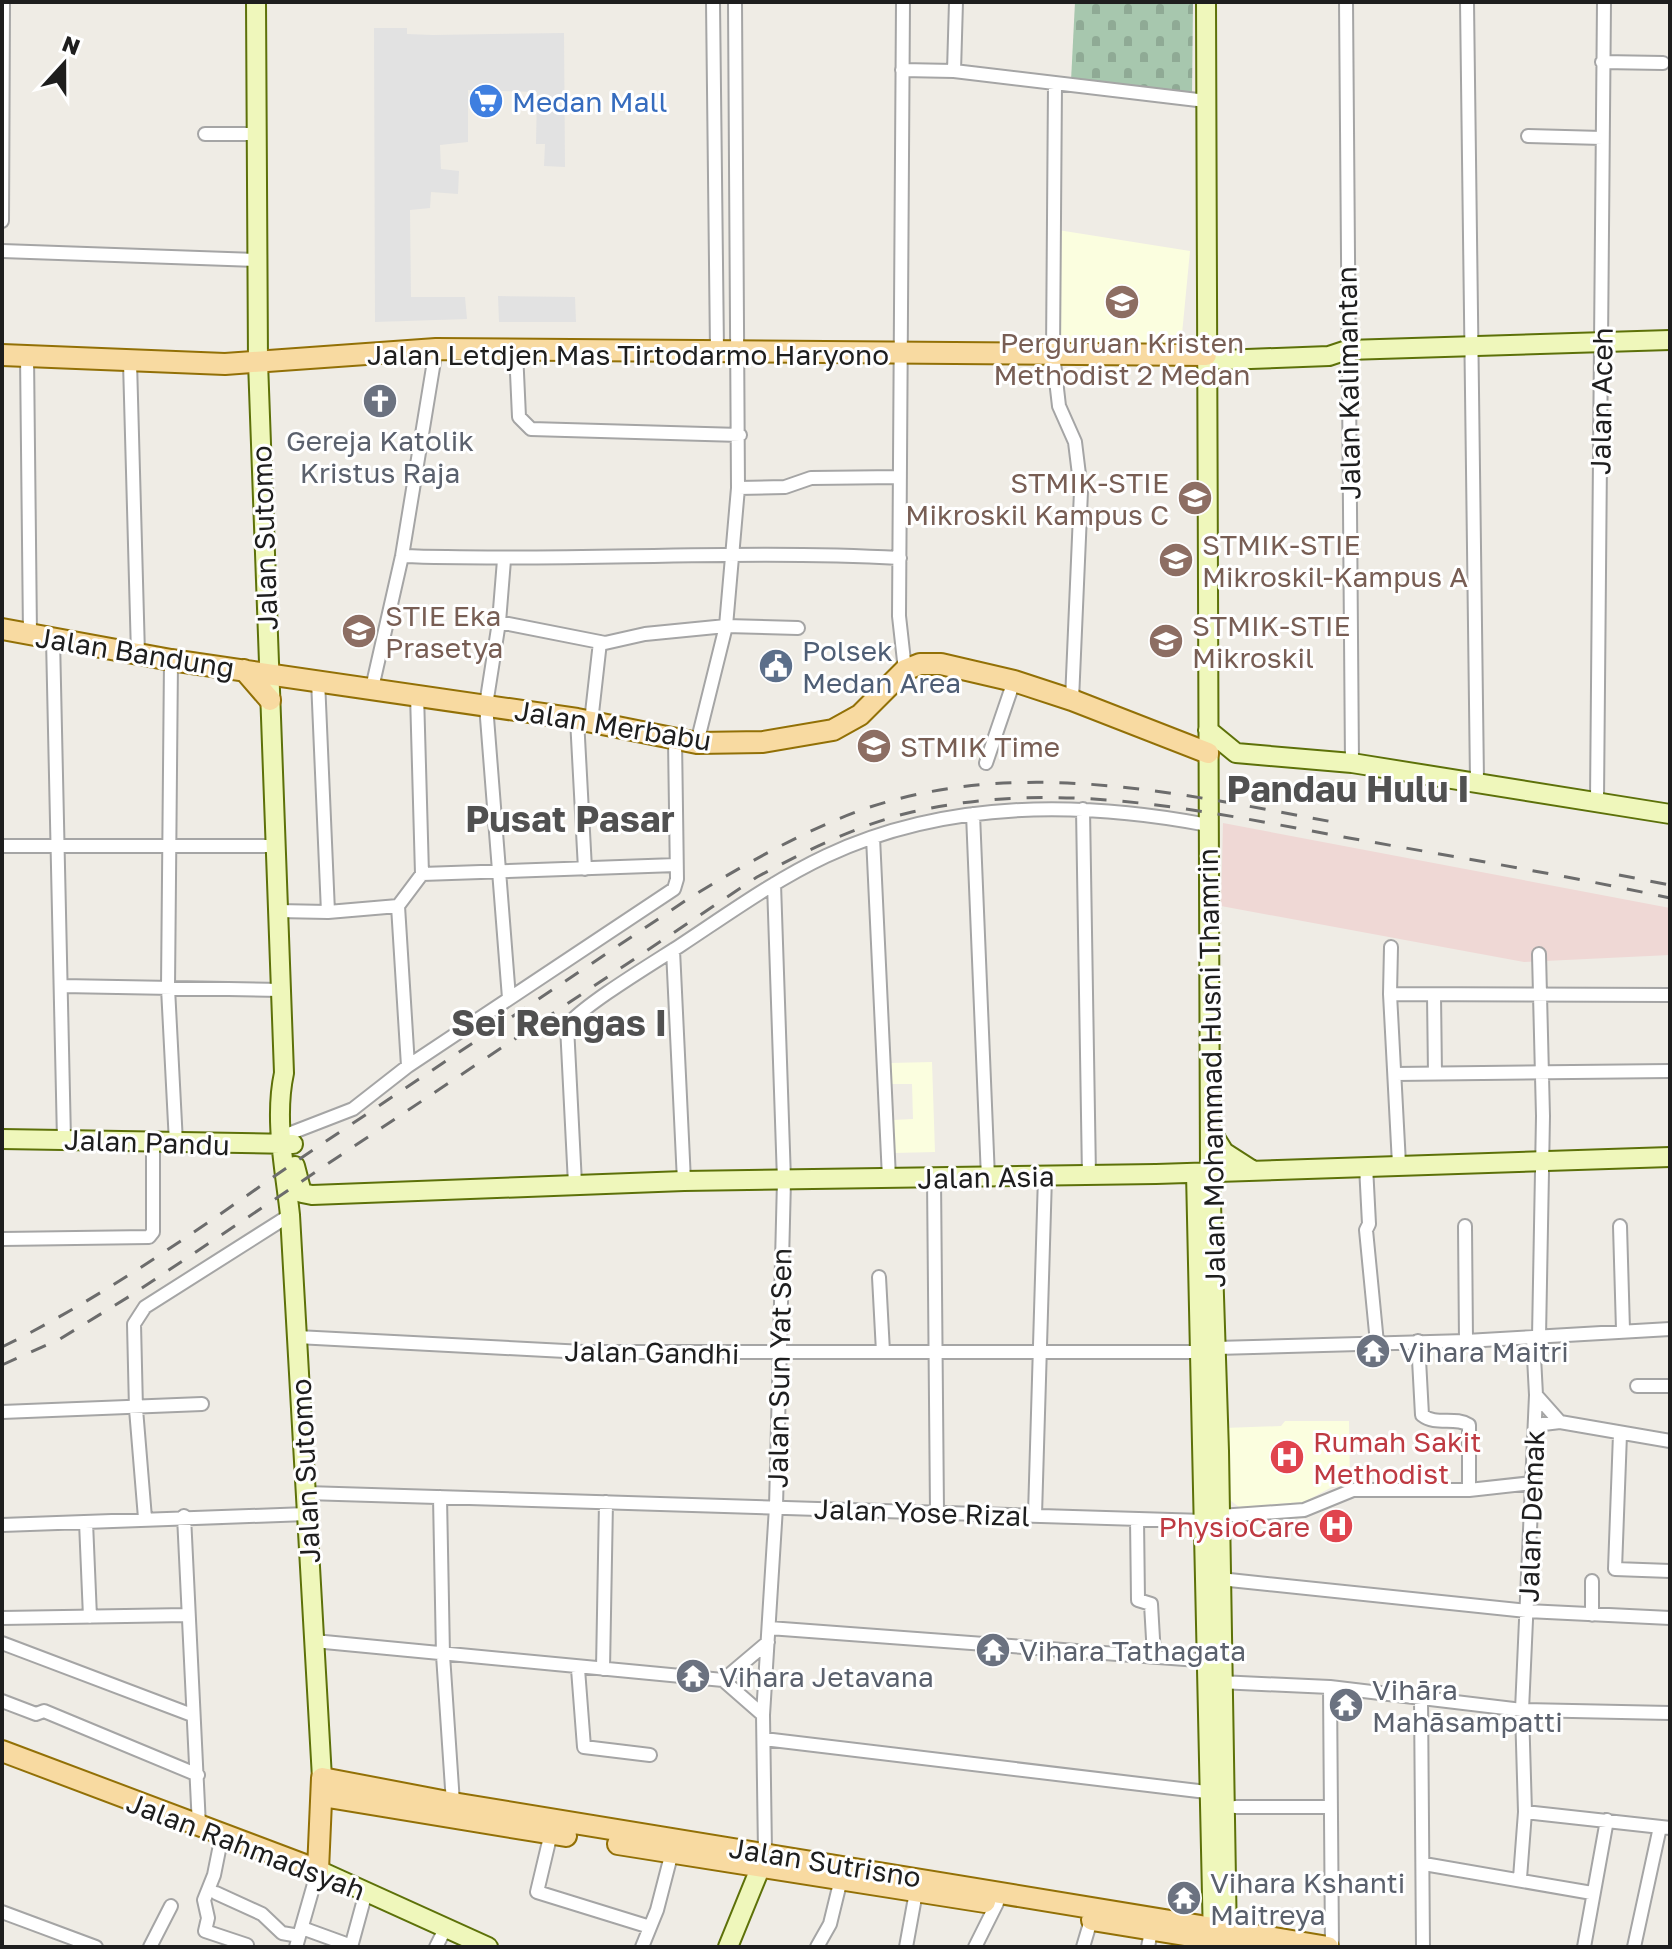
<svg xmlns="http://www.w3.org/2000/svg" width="1672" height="1949" font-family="'Golos Text',sans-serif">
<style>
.commercial{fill:#efd8d5}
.education{fill:#fbfedf}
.cemetery{fill:url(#cemetery-stones)}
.parking{fill:#e2e2e2}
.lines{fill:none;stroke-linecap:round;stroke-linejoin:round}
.street-casing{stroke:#a5a5a5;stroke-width:16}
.secondary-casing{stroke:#5d7109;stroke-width:22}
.primary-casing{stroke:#927006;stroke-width:24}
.street{stroke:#fff;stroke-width:12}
.secondary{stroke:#eff7bb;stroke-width:18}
.primary{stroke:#f8daa1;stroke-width:20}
.rail{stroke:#6c6c6c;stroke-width:3;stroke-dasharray:16 16;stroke-linecap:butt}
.labels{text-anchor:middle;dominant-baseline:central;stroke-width:6;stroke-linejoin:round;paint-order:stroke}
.shop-label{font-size:28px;fill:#366cbe;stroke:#fff;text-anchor:start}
.education-label{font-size:28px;fill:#785e54;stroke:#fff;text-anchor:start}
.street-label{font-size:28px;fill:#1e1e1e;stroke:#fff}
.worship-label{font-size:28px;fill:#5b616d;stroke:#fff;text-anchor:start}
.service-label{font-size:28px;fill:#4e5e75;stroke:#fff;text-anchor:start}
.health-label{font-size:28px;fill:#be3a42;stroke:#fff;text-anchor:start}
.district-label{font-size:36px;font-weight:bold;fill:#515151;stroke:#fff}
</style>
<defs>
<pattern id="cemetery-stones" width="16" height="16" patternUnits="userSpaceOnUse" patternTransform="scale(2)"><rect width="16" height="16" fill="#a7c7ae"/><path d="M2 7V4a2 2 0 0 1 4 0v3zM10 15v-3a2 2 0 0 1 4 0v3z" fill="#8faa95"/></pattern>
</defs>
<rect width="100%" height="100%" fill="#efece5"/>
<path class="commercial" d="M 1223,823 L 1670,908 L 1670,955 L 1524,962 L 1221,906 Z"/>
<path class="education" d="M 1058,230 L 1190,251 L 1180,355 L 1058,354 Z
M 932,1062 L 935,1152 L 894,1153 L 893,1120 L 913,1119 L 912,1084 L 891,1084 L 890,1063 Z
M 1285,1421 L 1349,1421 L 1350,1485 L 1332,1487 L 1304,1502 L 1239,1507 L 1226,1497 L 1224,1428 L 1281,1426 Z"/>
<path class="cemetery" d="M 1075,2 L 1193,2 L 1192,94 L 1071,81 Z"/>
<path class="parking" d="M 374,28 L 407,28 L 407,34 L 433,35 L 564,33 L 565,167 L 544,166 L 545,144 L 536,144 L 537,92 L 468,90 L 468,142 L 440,145 L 441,169 L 459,171 L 458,194 L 431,192 L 430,208 L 410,210 L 411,297 L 465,297 L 467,319 L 375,322 Z
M 498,296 L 575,297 L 576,322 L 499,322 Z"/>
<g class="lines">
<g class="street-casing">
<path id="street" d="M 713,2 L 717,351
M 903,2 L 899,616 L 905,670
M 956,2 L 954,71 L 1206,101
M 1346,2 L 1352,763
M 1467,2 L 1477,781
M 1602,62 L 1663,63
M 902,70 L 954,71
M 1055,84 L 1053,354 L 1059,406 L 1075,442 L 1081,491 L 1072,700
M 205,134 L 257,134
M 1528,136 L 1602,138
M 2,221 L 3,2
M 2,251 L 257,260
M 516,351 L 519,417 L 531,429 L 740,435
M 27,355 L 30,634
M 130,362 L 138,654
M 738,488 L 785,487 L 811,478 L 900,477
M 402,556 C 568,562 734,549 900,558
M 504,560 L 499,622 L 486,705 L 509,998
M 499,622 L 605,643 L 645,634 L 726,626 L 798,628
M 53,639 L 64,1140
M 171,660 L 168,988 L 176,1143
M 318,680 L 328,912
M 372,688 L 402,556 L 436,349
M 417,694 L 422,874
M 577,719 L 585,869
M 591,722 L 600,642
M 697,743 L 726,626 L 738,488 L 735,2
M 986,763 L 1014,681
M 1597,800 L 1604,2
M 1083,809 L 1089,1176
M 973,814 L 988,1178
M 873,837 L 889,1178
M 2,846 L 275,846
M 422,874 L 676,865
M 398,906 L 408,1066
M 278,911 L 328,912 L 398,906 L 422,874
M 1391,947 L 1390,994 L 1399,1164
M 673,950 L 684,1181
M 1539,954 L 1543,1116 L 1539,1337
M 62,986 L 281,990
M 1390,994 L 1670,995
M 1434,995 L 1435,1074
M 1395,1074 L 1670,1071
M 291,1133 L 353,1109 L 408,1066 L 674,889 L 677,879 L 675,740
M 1366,1166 L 1369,1224 L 1366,1230 L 1377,1343
M 934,1178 L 937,1512
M 575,1184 L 567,1026 C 583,1005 655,962 681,945 C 728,914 775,880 826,856 C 945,800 1082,801 1208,825
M 1465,1226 L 1466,1341
M 1620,1226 L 1623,1330
M 2,1239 L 149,1237 L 153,1232 L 153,1144
M 879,1277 L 883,1352
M 297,1337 L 584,1352 L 1199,1352
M 1418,1341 L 1422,1415 C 1436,1426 1455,1416 1469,1425 L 1469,1490
M 1216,1348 L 1466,1341 L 1670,1329
M 1637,1386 L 1670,1386
M 1536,1395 L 1560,1422
M 2,1412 L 202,1404
M 1535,1425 L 1560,1422 L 1670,1441
M 1620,1434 L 1615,1569 L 1670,1571
M 306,1493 L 1204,1521 L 1220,1516 L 1304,1510 L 1353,1490 L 1469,1490 L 1532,1483
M 440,1497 L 443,1655 L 453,1803
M 1035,1515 L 1045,1176
M 184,1516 L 199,1826
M 145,1518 L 136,1409 L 134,1324 L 145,1307 L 290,1215
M 1137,1519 L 1138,1600 L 1151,1604 L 1154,1656
M 86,1522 L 90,1617
M 2,1525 L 307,1514
M 1220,1579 L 1527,1611 L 1670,1618
M 1592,1581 L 1592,1615
M 2,1618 L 187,1615
M 769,1628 L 1212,1661
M 314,1641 L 723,1680 L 763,1715
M 2,1643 L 192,1715
M 578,1669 L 584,1747 L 650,1755
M 603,1669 L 606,1502
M 723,1680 L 768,1642
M 1219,1682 L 1330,1687 L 1522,1710 L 1670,1713
M 1330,1687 L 1332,1947
M 1421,1697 L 1423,1947
M 2,1701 L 36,1714 L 44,1711 L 198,1775
M 764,1739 L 1215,1793
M 1235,1807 L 1328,1807
M 1525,1812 L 1670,1828
M 551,1833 L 537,1892 L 650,1927
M 222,1835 L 214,1875 L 204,1900 L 208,1918 L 205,1931 L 247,1945
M 765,1852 L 763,1715 L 776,1507 L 784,1180 L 774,884
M 1424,1864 L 1592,1893
M 1520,1878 L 1525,1812 L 1522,1710 L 1536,1395 L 1533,1338
M 216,1893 L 262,1914 L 282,1933 L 299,1936
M 2,1912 L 96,1947
M 302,1928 L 346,1944
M 150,1947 L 171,1906
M 296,1947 L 318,1870
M 351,1947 L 366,1892
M 436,1947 L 445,1929
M 642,1947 L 657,1910 L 672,1852
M 817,1947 L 830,1924 L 841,1879
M 906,1947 L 916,1892
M 975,1947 L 997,1903
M 1083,1947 L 1091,1920
M 1148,1947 L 1151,1931
M 1584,1947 L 1607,1820
M 1634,1947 L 1660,1827"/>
</g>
<g class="secondary-casing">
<path id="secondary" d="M 256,2 L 258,362 L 284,1073 C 274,1119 285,1169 290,1215 L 322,1778
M 1206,2 L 1210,1173 L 1219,1451 L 1227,1942
M 1206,355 L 1222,360 L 1329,356 L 1347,350 L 1670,340
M 1208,730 L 1236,753 L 1352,763 L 1670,814
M 1211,1131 L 1224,1152 L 1252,1170
M 2,1139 L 293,1144
M 295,1166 L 302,1193 L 312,1195 L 684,1181 L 1156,1174 L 1670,1157
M 1196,1173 L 1213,1940
M 318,1870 L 488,1947
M 728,1947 L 761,1866"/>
</g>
<g class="primary-casing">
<path id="primary" d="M 2,355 L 225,364 L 436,349 L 1206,355
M 2,629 L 171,660 L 577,719 L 697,743 L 763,742 L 833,730 L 860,715 L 905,670 L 920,664 L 941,664 L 1014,681 L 1072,700 L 1208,753
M 244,670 L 270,700
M 2,1751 L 318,1870 L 322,1778 L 453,1803 L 1328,1947
M 322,1796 L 566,1836
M 618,1844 L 985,1902
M 1092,1920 L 1253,1946"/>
</g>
<use href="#street" class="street"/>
<use href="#secondary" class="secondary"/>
<use href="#primary" class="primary"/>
<path class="rail" d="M 1619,875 L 1670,885
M 2,1347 C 106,1296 200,1228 295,1162 L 691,897 C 747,863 803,831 864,809 C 1023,755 1185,795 1344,824
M 2,1365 L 60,1339 L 130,1296 L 757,877 C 806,851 857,825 912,812 C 1060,778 1203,811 1349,838 C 1456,857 1564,875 1670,898"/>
</g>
<defs>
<g id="supermarket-disc" transform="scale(1.8)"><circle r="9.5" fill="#3f7fe0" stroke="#fff"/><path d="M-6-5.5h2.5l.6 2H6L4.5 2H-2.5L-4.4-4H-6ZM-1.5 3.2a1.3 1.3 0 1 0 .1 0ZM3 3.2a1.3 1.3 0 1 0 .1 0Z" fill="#fff"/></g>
<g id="school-disc" transform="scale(1.8)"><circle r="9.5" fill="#8d6e63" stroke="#fff"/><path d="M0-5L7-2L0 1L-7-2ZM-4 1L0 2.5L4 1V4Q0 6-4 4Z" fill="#fff"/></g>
<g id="church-disc" transform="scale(1.8)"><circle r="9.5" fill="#6b7280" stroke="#fff"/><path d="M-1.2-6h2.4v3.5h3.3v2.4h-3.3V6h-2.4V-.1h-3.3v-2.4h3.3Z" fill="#fff"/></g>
<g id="university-disc" transform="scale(1.8)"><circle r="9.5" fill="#8d6e63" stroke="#fff"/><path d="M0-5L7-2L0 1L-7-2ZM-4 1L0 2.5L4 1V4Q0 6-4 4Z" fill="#fff"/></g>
<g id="civic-disc" transform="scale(1.8)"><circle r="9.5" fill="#5c6f8a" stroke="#fff"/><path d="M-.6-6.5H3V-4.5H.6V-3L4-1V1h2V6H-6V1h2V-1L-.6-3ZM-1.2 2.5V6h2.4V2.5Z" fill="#fff"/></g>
<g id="temple-disc" transform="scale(1.8)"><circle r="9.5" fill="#6b7280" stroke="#fff"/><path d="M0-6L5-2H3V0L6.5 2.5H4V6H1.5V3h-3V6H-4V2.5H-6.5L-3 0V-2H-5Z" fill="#fff"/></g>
<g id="hospital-disc" transform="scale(1.8)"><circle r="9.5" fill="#e0444e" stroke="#fff"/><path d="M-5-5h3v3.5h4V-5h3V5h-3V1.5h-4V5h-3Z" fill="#fff"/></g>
</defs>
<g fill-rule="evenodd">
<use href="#supermarket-disc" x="486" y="101"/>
<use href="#school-disc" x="1122" y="302"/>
<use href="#church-disc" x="380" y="401"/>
<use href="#university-disc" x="1195" y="498"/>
<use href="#university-disc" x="1176" y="560"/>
<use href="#university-disc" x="359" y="631"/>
<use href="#university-disc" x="1166" y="641"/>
<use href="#civic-disc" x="776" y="666"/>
<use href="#university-disc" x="874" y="746"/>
<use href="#temple-disc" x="1373" y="1351"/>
<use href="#hospital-disc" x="1287" y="1457"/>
<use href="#hospital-disc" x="1336" y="1526"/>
<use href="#temple-disc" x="993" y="1650"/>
<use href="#temple-disc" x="693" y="1676"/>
<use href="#temple-disc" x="1346" y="1705"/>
<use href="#temple-disc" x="1184" y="1898"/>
</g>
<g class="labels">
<g class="shop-label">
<text x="512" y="101">Medan Mall</text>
</g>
<g class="education-label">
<text x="1122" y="342" text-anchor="middle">Perguruan Kristen<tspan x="1122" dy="32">Methodist 2 Medan</tspan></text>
<text x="1169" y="482" text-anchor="end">STMIK-STIE<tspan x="1169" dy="32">Mikroskil Kampus C</tspan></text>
<text x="1202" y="544">STMIK-STIE<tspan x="1202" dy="32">Mikroskil-Kampus A</tspan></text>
<text x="385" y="615">STIE Eka<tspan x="385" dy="32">Prasetya</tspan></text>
<text x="1192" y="625">STMIK-STIE<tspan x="1192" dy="32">Mikroskil</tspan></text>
<text x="900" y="746">STMIK Time</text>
</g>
<g class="street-label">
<text x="628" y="354">Jalan Letdjen Mas Tirtodarmo Haryono</text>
<text transform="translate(1348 383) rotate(-91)">Jalan Kalimantan</text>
<text transform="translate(1601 401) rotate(-89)">Jalan Aceh</text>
<text transform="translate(264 538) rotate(-92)">Jalan Sutomo</text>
<text transform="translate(135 652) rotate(9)">Jalan Bandung</text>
<text transform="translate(613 725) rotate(9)">Jalan Merbabu</text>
<text transform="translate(1211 1068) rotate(-91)">Jalan Mohammad Husni Thamrin</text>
<text transform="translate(147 1142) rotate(2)">Jalan Pandu</text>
<text transform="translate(986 1177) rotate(-1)">Jalan Asia</text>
<text transform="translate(652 1352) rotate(1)">Jalan Gandhi</text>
<text transform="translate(779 1368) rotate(-89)">Jalan Sun Yat Sen</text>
<text transform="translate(305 1471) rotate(-93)">Jalan Sutomo</text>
<text transform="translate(922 1512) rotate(2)">Jalan Yose Rizal</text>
<text transform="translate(1531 1516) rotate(-88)">Jalan Demak</text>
<text transform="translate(246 1846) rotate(21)">Jalan Rahmadsyah</text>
<text transform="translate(825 1862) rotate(9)">Jalan Sutrisno</text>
</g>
<g class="worship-label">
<text x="380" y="440" text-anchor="middle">Gereja Katolik<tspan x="380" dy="32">Kristus Raja</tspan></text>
<text x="1399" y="1351">Vihara Maitri</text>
<text x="1019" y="1650">Vihara Tathagata</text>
<text x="719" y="1676">Vihara Jetavana</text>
<text x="1372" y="1689">Vihāra<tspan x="1372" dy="32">Mahāsampatti</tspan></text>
<text x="1210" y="1882">Vihara Kshanti<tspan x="1210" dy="32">Maitreya</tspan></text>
</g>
<g class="service-label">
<text x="802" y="650">Polsek<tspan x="802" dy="32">Medan Area</tspan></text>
</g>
<g class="health-label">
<text x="1313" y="1441">Rumah Sakit<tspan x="1313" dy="32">Methodist</tspan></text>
<text x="1310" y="1526" text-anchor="end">PhysioCare</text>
</g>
<g class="district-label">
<text x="1348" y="788">Pandau Hulu I</text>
<text x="570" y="818">Pusat Pasar</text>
<text x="559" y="1022">Sei Rengas I</text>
</g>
</g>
<rect width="1672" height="1949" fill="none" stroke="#1e1e1e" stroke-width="8"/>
<g transform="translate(64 64) rotate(21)" stroke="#ffffff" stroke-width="6" paint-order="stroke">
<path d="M0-6L14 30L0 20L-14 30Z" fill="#1e1e1e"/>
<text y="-12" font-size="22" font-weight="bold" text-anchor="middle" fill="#1e1e1e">N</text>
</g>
</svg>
